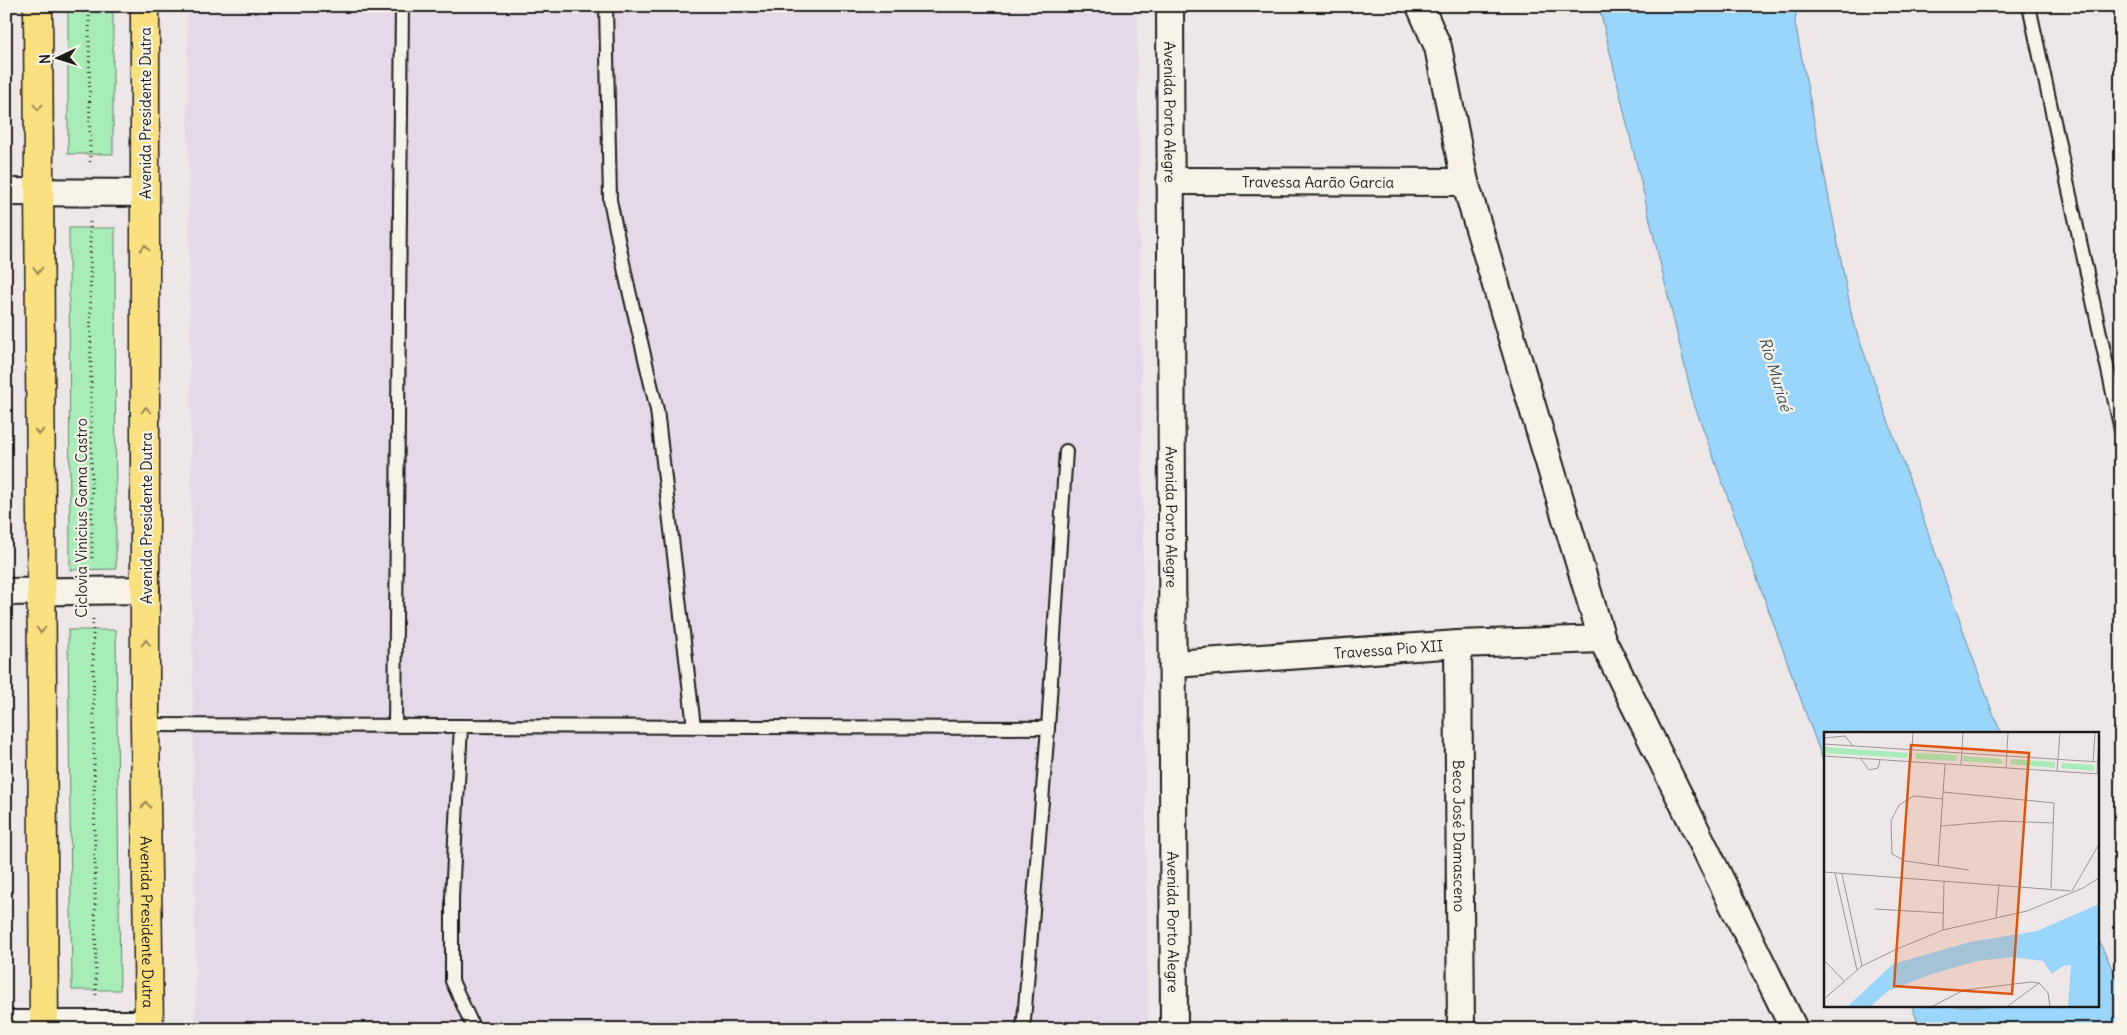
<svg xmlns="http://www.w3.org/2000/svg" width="2127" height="1035" font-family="Delius,sans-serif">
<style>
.built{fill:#e4d9e8}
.green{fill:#a8ecb7;stroke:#62846a}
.water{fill:#9ad6fb;stroke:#688ca2}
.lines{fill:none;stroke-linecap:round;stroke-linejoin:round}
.service-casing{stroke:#1c1c1c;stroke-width:16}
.minor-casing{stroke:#1c1c1c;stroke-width:30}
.trunk-casing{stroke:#1c1c1c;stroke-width:31}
.path{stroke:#1c1c1c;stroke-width:3;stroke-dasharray:1 4;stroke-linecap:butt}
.service{stroke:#f7f3e8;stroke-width:12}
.minor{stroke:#f7f3e8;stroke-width:26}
.trunk{stroke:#fbe080;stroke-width:28}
.oneway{stroke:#978853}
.labels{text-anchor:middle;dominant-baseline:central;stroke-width:4.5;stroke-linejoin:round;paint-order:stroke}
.street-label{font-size:15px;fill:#1c1c1c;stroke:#f7f3e8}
.water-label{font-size:16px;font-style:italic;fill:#42545f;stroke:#f7f3e8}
.inset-road{fill:none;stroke:#9a9696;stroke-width:1}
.view{fill:#de560d;fill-opacity:0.15;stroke:#de560d;stroke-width:2.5}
.inset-edge{fill:none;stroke:#1c1c1c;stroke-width:2.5}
</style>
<rect width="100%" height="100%" fill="#eee7e8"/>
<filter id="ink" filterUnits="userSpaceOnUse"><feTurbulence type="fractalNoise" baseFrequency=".02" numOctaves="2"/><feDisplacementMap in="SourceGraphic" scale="10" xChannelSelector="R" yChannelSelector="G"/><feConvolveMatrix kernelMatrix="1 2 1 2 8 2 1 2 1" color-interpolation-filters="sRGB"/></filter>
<g filter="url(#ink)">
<path class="built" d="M 187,6 L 1137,6 L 1148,1029 L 196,1029 Z"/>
<path class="green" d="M 68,6 L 113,6 L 113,154 L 68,154 Z
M 69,228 L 115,228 L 116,569 L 70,570 Z
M 68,630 L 116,630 L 120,990 L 72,990 Z"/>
<path class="water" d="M 1599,6 L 1797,6 L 1795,23 L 1853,322 L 1993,714 L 2002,734 L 1826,734 L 1826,769 L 1693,401 Z
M 2098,939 L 2121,987 L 2121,1029 L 1920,1029 L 1912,1006 L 2098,1006 Z"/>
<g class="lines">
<g class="service-casing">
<path id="service" d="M 606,6 L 610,200 L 627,282 L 657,410 L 694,727
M 2029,6 L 2121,430
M 145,725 L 1048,728
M 395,726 L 402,6
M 461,726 L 452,897 L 452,981 L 474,1029
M 1022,1029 L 1024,1020 L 1048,728 L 1066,451"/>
</g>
<g class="minor-casing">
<g id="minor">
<path id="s1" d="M 1170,6 L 1174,1029"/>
<path d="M 1420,6 L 1438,47 L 1465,182 L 1602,639 L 1794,1029"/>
<path id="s2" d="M 1170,181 L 1465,182"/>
<path d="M 6,192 L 145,193"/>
<path d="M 6,592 L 146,590"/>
<path id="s3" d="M 1458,644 L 1461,1029"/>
<path id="s4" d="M 1174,664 L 1458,644 L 1602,639"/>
<path d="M 6,1024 L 149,1024"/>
</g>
</g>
<g class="trunk-casing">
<g id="trunk">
<path d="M 38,6 L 44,1029"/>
<path id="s5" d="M 145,6 L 145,725 L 149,1029"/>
</g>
</g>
<path class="path" d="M 89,6 L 90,163
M 90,222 L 92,561
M 93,619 L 96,996"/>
<use href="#service" class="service"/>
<use href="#minor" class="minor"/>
<use href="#trunk" class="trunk"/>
</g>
<defs><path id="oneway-chevron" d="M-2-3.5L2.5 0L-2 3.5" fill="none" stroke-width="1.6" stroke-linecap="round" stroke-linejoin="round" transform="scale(1.25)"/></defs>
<g class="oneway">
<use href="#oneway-chevron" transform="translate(38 107) rotate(90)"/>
<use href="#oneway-chevron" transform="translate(145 248) rotate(-90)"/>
<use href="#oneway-chevron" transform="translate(38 270) rotate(90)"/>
<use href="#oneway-chevron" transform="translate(146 410) rotate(-90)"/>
<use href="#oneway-chevron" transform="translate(39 432) rotate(90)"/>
<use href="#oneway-chevron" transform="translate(41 630) rotate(90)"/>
<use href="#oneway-chevron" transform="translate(146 643) rotate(-90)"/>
<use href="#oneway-chevron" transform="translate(146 805) rotate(-91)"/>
</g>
</g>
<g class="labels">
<g class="street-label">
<text transform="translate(145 113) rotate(-90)">Avenida Presidente Dutra</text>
<text stroke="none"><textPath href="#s1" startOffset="106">Avenida Porto Alegre</textPath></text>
<text stroke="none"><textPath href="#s2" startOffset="148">Travessa Aarão Garcia</textPath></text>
<text stroke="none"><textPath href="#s1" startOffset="511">Avenida Porto Alegre</textPath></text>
<text transform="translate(81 518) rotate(-90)">Ciclovia Vinicius Gama Castro</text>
<text transform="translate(146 518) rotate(-90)">Avenida Presidente Dutra</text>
<text stroke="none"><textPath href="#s4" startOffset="215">Travessa Pio XII</textPath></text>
<text stroke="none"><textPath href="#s3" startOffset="192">Beco José Damasceno</textPath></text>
<text stroke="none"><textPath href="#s5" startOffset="916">Avenida Presidente Dutra</textPath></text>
<text stroke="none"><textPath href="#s1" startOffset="916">Avenida Porto Alegre</textPath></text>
</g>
<g class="water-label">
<text transform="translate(1776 374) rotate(73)">Rio Muriaé</text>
</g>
</g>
<g transform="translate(1824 732)">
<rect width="275" height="275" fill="#eee7e8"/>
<path d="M 0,15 L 84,21 L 83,26 L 0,21 ZM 92,21 L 133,23 L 132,29 L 91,27 ZM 139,24 L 178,27 L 178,32 L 139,29 ZM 187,27 L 231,30 L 231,36 L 186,32 ZM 238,31 L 270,33 L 270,39 L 237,36 Z" fill="#a8ecb7"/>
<path d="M 275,172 L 275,274 L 244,274 L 247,233 L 239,234 L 228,242 L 219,229 L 188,225 L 153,229 L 108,242 L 64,259 L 47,274 L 24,274 L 69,232 L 146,210 L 213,199 Z" fill="#9ad6fb"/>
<path class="inset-road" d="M 0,6 L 21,4 L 29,14M 0,12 L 275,30M 0,24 L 275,42M 37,27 L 45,38 L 54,36 L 56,28M 87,30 L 89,1M 269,30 L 271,1M 137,33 L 139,1M 182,36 L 184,1M 233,39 L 236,1M 273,41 L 275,5M 119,60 L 230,71 L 227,156M 119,67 L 90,64 L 75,73 L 67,89 L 68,122 L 81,129 L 145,138M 117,94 L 177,89 L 230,91M 114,134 L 121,32M 0,140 L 247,159M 11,141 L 33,238M 18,142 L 38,234M 248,159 L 275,112M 51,177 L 120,181M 172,186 L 175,152M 119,198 L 120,149M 0,228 L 20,249M 0,267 L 38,234 L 73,217 L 119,198 L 203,179 L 259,156 L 275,146M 109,274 L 140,258 L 207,250 L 215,251 L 224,261 L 226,274M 184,274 L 215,251"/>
<path class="view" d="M 87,13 L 205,21 L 188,262 L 70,254 Z"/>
<rect width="275" height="275" class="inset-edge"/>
</g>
<rect width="2127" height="1035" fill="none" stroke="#f7f3e8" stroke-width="25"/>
<rect x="12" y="12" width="2102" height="1010" fill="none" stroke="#1c1c1c" stroke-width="2" filter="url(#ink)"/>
<g transform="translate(58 58) rotate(266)" stroke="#f7f3e8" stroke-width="4" paint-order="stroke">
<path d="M0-4L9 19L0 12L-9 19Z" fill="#1c1c1c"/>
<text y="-8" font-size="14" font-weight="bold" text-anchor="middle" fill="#1c1c1c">N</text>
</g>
</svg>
